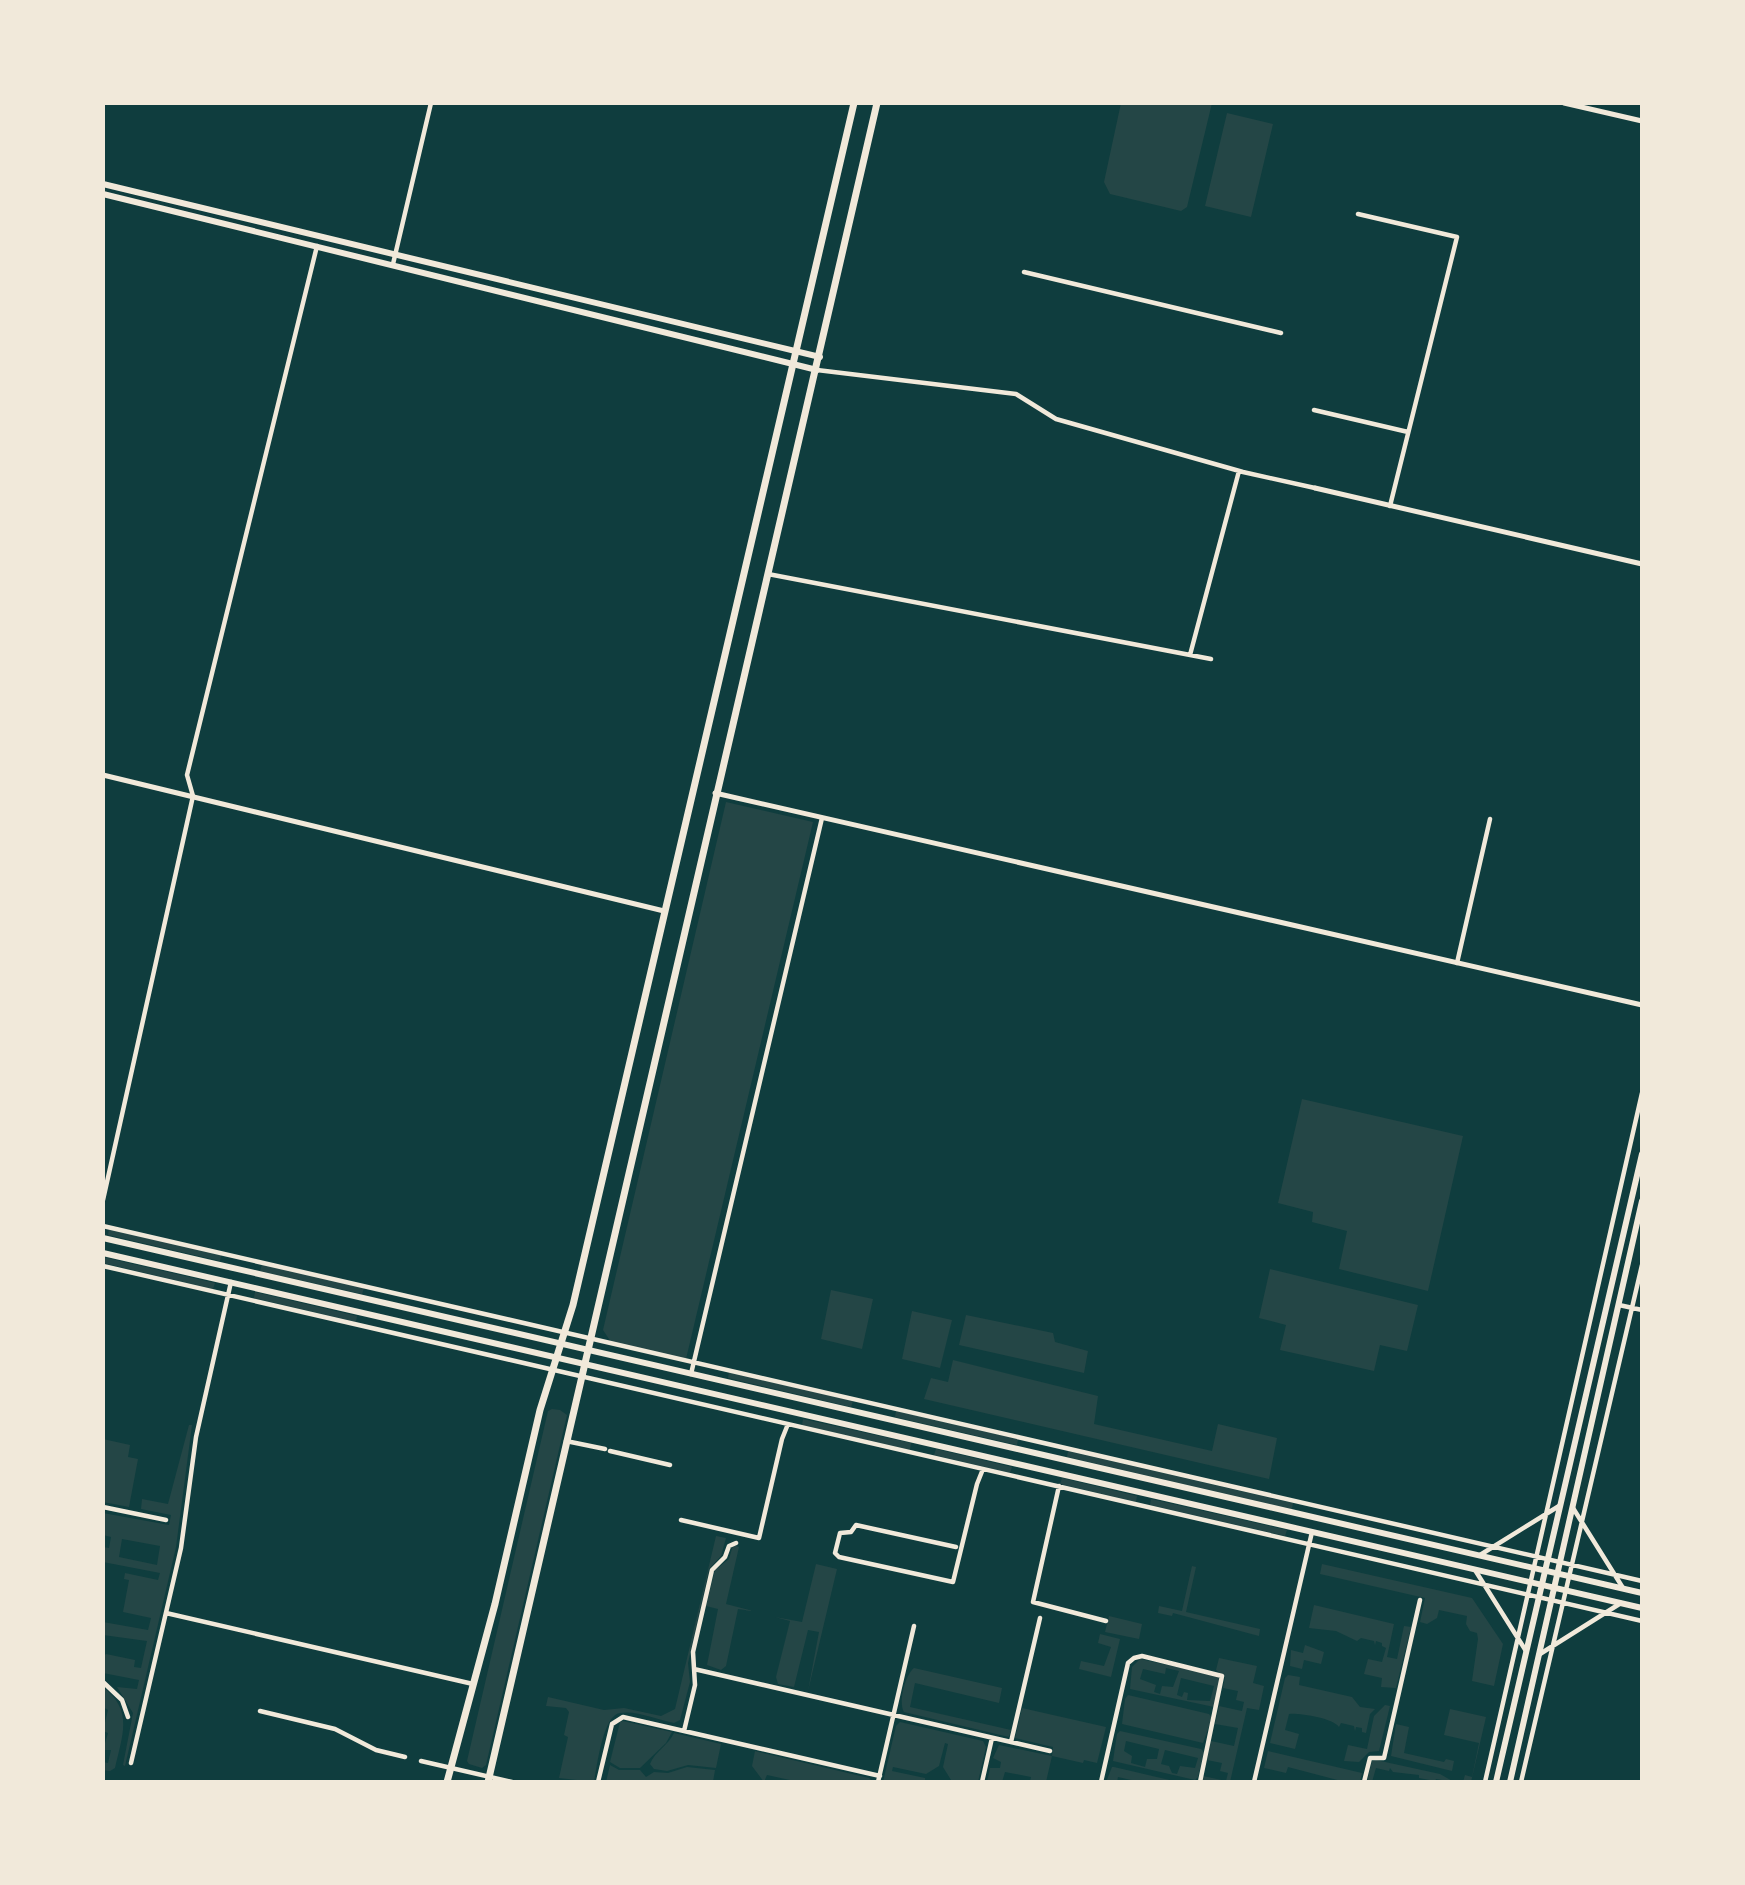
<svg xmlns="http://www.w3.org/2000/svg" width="1745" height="1885" font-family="'Space Grotesk',sans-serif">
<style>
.green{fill:#244646;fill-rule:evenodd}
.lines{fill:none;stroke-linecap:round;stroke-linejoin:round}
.minor{stroke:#f1e9da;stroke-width:4.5}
.tertiary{stroke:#f1e9da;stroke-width:5}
.secondary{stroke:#f1e9da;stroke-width:6}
.primary{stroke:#f1e9da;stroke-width:7}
</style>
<rect width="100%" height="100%" fill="#0f3d3e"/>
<path class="green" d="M 1121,103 L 1212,103 L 1187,207 L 1181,211 L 1110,194 L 1104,182 Z
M 1227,113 L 1273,124 L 1251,217 L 1205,206 Z
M 726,802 L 813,822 L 686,1359 L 611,1342 L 603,1330 Z
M 1302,1099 L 1463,1136 L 1428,1291 L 1339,1269 L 1347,1231 L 1312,1222 L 1313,1212 L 1278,1203 Z
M 109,1229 L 221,1255 L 220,1261 L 108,1235 Z
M 103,1257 L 215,1283 L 213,1289 L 103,1263 Z
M 262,1264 L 364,1288 L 362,1294 L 260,1271 Z
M 1270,1269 L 1418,1305 L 1407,1351 L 1380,1345 L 1374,1371 L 1280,1350 L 1286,1325 L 1259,1318 Z
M 831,1290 L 873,1299 L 862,1349 L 821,1339 Z
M 255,1292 L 357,1316 L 356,1322 L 254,1298 Z
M 912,1311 L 952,1320 L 940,1368 L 902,1359 Z
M 966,1315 L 1053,1333 L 1055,1342 L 1088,1351 L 1084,1373 L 959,1345 Z
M 953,1360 L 1098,1396 L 1094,1424 L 1212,1451 L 1218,1424 L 1277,1438 L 1269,1479 L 924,1399 L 931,1378 L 948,1382 Z
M 729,1372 L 853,1401 L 851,1407 L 728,1378 Z
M 552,1409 L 560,1410 L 567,1415 L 486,1765 L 482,1768 L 469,1764 L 467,1761 L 548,1411 Z
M 896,1411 L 1018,1439 L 1017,1445 L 895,1417 Z
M 803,1419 L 911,1443 L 910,1450 L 802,1425 Z
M 189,1425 L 192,1425 L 176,1547 L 125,1766 L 123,1765 L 133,1713 L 117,1687 L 137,1689 L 139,1680 L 103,1673 L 103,1657 L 106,1654 L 135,1660 L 134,1667 L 141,1668 L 147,1641 L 103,1635 L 103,1622 L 148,1630 L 151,1618 L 123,1612 L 129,1580 L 124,1579 L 125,1573 L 158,1580 L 160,1573 L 103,1562 L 103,1547 L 109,1548 L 111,1537 L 103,1535 L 103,1513 L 169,1525 L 171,1515 L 141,1509 L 142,1499 L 168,1504 ZM 122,1539 L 160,1546 L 157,1565 L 119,1557 Z
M 103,1439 L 130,1445 L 128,1457 L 138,1459 L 129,1507 L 103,1502 Z
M 936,1449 L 1012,1467 L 1010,1473 L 934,1455 Z
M 1068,1451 L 1293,1503 L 1292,1509 L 1067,1457 Z
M 1062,1478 L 1137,1496 L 1136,1502 L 1060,1484 Z
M 1151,1499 L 1287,1530 L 1285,1536 L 1150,1505 Z
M 716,1536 L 726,1538 L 721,1556 L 709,1569 L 688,1663 L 690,1682 L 680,1720 L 674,1723 C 658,1720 636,1710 620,1713 C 603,1715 597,1766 594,1782 L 559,1778 L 568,1737 L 564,1735 L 569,1712 L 566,1708 L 546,1706 L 548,1697 L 604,1710 L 624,1708 L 661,1716 L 675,1709 Z
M 733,1545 L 739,1547 L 726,1604 L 753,1611 L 738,1609 L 726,1666 L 721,1670 L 707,1665 L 718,1609 L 706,1606 L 715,1570 L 729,1559 Z
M 816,1564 L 837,1569 L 808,1691 L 819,1632 L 808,1630 L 794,1687 L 778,1684 L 776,1677 L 790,1621 L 775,1617 L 802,1622 Z
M 1322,1564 L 1472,1598 L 1503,1644 L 1494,1686 L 1472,1681 L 1478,1639 L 1477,1633 L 1470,1631 L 1466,1624 L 1467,1616 L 1439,1610 L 1437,1618 L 1427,1624 L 1420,1622 L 1425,1598 L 1320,1574 Z
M 1192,1566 L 1196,1567 L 1186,1612 L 1260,1629 L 1259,1636 L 1173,1613 L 1172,1616 L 1158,1613 L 1159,1606 L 1182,1611 Z
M 1314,1605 L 1394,1624 L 1387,1657 L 1397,1659 L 1404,1626 L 1411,1627 L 1396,1688 L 1381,1687 L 1382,1678 L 1364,1674 L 1368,1659 L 1382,1662 L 1386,1648 L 1382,1646 L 1382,1643 L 1376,1641 L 1375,1645 L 1374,1641 L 1361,1638 L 1357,1641 L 1336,1631 L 1309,1628 Z
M 1109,1616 L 1142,1624 L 1139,1639 L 1105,1632 Z
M 1100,1634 L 1120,1639 L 1111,1677 L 1079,1669 L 1081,1661 L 1104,1666 L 1111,1647 L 1098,1643 Z
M 1305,1645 L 1324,1652 L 1321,1664 L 1304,1660 L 1302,1669 L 1290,1666 L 1291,1650 L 1303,1653 Z
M 1219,1658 L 1257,1666 L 1253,1683 L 1264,1686 L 1259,1710 L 1247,1708 L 1230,1782 L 1202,1782 L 1203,1776 L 1226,1781 L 1228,1773 L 1220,1771 L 1222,1763 L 1207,1760 L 1211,1741 L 1234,1746 L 1238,1728 L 1215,1724 L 1219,1706 L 1242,1711 L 1244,1702 L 1236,1700 L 1238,1691 L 1223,1688 L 1225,1677 L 1216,1670 Z
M 1140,1659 L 1218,1676 L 1221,1679 L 1214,1707 L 1130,1689 L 1132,1667 ZM 1166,1668 L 1179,1671 L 1173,1687 L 1162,1686 L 1160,1694 L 1154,1692 L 1156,1685 L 1140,1679 L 1143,1669 L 1165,1674 ZM 1181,1678 L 1214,1686 L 1210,1701 L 1187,1700 L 1188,1693 L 1184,1692 L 1182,1697 L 1177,1695 Z
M 914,1668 L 1002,1688 L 999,1703 L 915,1683 L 910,1707 L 1011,1730 L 1009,1737 L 904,1712 C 898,1703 905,1675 914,1668 Z
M 1288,1675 L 1300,1677 L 1299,1685 L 1352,1697 L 1360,1707 L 1375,1709 L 1370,1714 L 1366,1733 L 1362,1732 L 1362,1728 L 1356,1727 L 1355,1731 L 1354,1726 L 1341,1723 L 1339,1727 C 1332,1718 1300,1713 1289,1714 L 1285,1730 L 1299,1734 L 1295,1749 L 1270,1743 L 1285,1678 Z
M 103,1687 C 134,1711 122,1735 115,1768 L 110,1771 L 103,1770 L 103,1762 L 108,1763 L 111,1750 L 103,1750 L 108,1733 L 103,1731 L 108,1710 L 103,1707 Z
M 1128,1695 L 1209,1714 L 1212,1718 L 1203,1743 L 1122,1724 L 1125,1699 Z
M 1385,1705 L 1390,1706 L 1379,1751 L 1369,1752 L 1359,1762 L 1344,1761 L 1348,1745 L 1367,1749 L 1374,1716 Z
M 1022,1708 L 1106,1727 L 1097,1763 L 1084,1760 L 1083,1763 L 1052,1756 L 1046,1782 L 1030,1782 L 1031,1777 L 1005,1772 L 1002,1782 L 987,1782 L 990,1768 L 1000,1768 L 1001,1762 L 993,1758 L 999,1745 L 1052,1756 L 1053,1747 L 1015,1738 Z
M 1450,1709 L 1486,1717 L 1471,1782 L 1463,1782 L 1465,1775 L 1472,1777 L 1479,1743 L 1444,1735 Z
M 623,1721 L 672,1732 L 666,1743 L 640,1768 L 620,1768 L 610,1762 L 620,1722 Z
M 900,1722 L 983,1741 L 986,1747 L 978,1782 L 951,1780 L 943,1767 L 948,1744 L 945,1743 L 939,1766 L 926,1774 L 893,1767 L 892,1771 L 925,1778 L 925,1782 L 883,1782 L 896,1726 Z
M 1396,1724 L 1409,1727 L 1404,1753 L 1444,1762 L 1446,1759 L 1454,1761 L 1452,1771 L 1391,1756 Z
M 1120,1731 L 1201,1749 L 1204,1752 L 1198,1777 L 1195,1780 L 1113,1761 L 1117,1734 ZM 1126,1741 L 1159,1749 L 1157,1759 L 1147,1759 L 1145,1767 L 1131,1763 L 1132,1756 L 1124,1751 ZM 1165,1750 L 1198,1758 L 1195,1768 L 1180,1766 L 1177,1774 L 1172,1773 L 1169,1766 L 1161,1764 Z
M 674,1733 L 721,1744 L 716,1768 L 688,1765 L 667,1771 L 654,1769 L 650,1764 C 655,1751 668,1746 674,1733 Z
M 755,1751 L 869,1778 L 873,1782 L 799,1782 L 767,1775 L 764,1782 L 752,1766 Z
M 1268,1751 L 1362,1773 L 1360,1782 L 1345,1782 L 1288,1767 L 1286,1773 L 1264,1768 Z
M 1376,1760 L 1440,1774 L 1454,1782 L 1436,1779 L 1435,1781 L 1419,1778 L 1419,1775 L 1393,1772 L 1390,1768 L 1389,1771 L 1376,1768 L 1372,1782 L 1367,1782 L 1372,1761 Z
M 610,1765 L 619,1770 L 640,1770 L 646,1777 L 654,1772 L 668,1773 L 687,1767 L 715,1770 L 713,1782 L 606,1782 Z
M 1112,1767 L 1114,1767 L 1178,1782 L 1140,1782 L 1118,1777 L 1117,1782 L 1106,1782 Z"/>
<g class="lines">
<path class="minor" d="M 1358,214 L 1457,237 L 1390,506
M 393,264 L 431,103
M 1024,272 L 1281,333
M 817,370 L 1016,394 L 1056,419 L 1243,472 L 1315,488
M 1314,410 L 1408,432
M 768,574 L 1211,659
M 1190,655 L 1239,471
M 1457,963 L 1490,819
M 103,1200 L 193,796 L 187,775 L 317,246
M 103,1226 L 1642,1581
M 103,1266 L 1642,1621
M 1619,1305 L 1642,1310
M 691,1374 L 822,818
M 566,1441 L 605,1449
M 610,1451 L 670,1465
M 1059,1486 L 1033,1602 L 1106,1621
M 103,1507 L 166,1520
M 1573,1508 L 1623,1588
M 681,1520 L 759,1538 L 782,1439 L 788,1424
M 956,1547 L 856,1525 L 851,1532 L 840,1533 L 835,1553 L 839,1557 L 953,1582 L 977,1484 L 983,1469
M 1480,1555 L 1559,1506
M 1475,1570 L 1526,1651
M 166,1613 L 473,1684
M 1540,1654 L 1621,1603
M 694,1669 L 1050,1751
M 103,1682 L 122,1700 L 128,1717
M 260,1711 L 335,1729 L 376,1750 L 405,1757
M 684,1731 L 695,1685 L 693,1652 L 712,1570 L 725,1557 L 729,1546 L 736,1543
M 1011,1742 L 1040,1618
M 421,1761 L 512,1782
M 131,1763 L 181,1548 L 196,1437 L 231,1282
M 598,1782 L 612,1724 L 623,1717 L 880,1776
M 878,1782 L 914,1626
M 982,1782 L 992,1738
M 1101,1782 L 1128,1663 L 1134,1658 L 1142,1656 L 1222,1676 L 1200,1782
M 1254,1782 L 1312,1532
M 1364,1782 L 1370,1758 L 1384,1758 L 1420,1600
M 1485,1782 L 1642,1093
M 1521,1782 L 1642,1265"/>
<path class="tertiary" d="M 1564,103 L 1642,121
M 1315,488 L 1642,564
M 103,775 L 664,911
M 715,793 L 1642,1005"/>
<path class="secondary" d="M 103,184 L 820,357
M 103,194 L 817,370
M 103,1238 L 1642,1593
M 103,1253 L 1642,1608
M 1496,1782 L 1642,1154
M 1510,1782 L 1642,1201"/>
<path class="primary" d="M 447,1782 L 495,1604 L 540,1410 L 573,1305 L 854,103
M 488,1782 L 877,103"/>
</g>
<rect width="1745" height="1885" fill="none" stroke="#f1e9da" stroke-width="210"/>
</svg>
